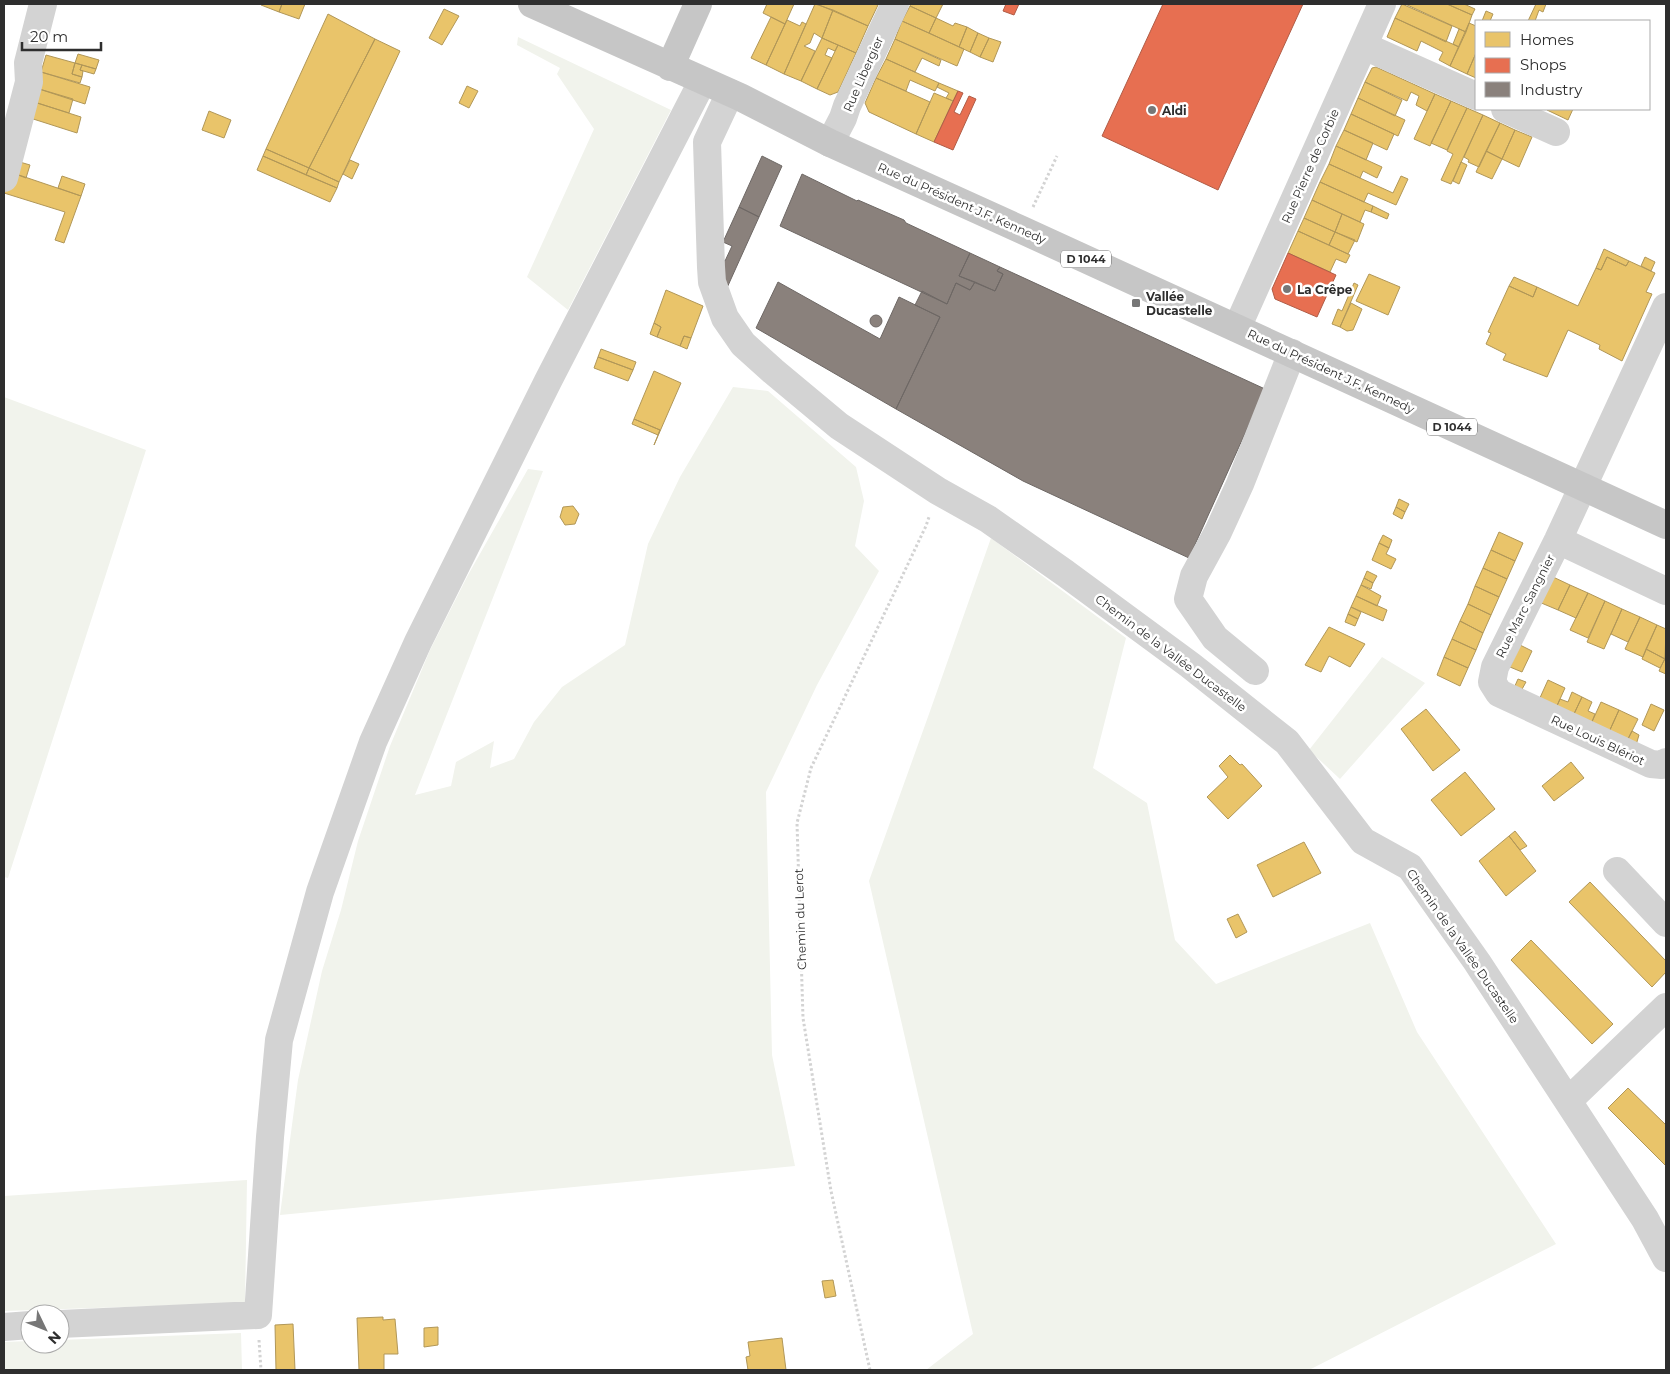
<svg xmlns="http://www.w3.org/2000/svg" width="1670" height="1374" font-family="Montserrat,sans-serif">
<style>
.green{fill:#f1f3ec}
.homes{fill:#e9c46a;stroke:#b19758}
.shops{fill:#e76f51;stroke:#b05c46}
.industry{fill:#8a817c;stroke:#6e6865}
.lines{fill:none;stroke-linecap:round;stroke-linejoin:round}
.path{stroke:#d3d3d3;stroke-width:3;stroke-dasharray:2.5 2.5;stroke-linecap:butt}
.minor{stroke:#d3d3d3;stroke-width:28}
.major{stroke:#c6c6c6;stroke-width:28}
.poi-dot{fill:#777;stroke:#fff;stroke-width:2}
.labels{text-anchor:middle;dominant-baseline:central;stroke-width:5;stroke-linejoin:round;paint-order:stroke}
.shield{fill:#fff;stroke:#6d6d6d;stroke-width:1}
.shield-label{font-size:11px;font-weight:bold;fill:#2e2e2e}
.street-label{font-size:12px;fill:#2e2e2e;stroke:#fff}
.poi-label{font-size:12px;font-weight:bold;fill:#2e2e2e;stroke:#fff;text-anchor:start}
</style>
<rect width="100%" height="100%" fill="#fff"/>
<path class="green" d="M 518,37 L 671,110 L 568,310 L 527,277 L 594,129 L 557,74 L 560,68 L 517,45 Z
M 733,387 L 768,391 L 856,467 L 864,501 L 855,546 L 879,571 L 817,685 L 766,792 L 772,1055 L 795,1166 L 280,1215 L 298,1080 L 322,971 L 341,910 L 358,841 L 390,746 L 430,650 L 468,575 L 528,469 L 543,471 L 415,795 L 451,786 L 456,762 L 494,741 L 490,768 L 514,759 L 534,722 L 562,687 L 625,645 L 648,544 L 680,477 Z
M 4,397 L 146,450 L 8,878 L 4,877 Z
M 991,538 L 1126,638 L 1093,768 L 1147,803 L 1175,940 L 1216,984 L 1370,923 L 1417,1032 L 1556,1244 L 1309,1370 L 926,1370 L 973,1334 L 869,881 L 929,714 Z
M 1382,657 L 1425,683 L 1340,779 L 1309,750 Z
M 247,1180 L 245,1303 L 4,1311 L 4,1196 Z
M 241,1333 L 242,1370 L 4,1370 L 4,1342 L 30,1341 L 30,1344 L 60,1344 L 60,1340 Z"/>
<path class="homes" d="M 261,4 L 282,4 L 279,12 L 261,5 Z
M 282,4 L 305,4 L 299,19 L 279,12 Z
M 767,4 L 794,4 L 785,24 L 763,13 Z
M 815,4 L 833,10 L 822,38 L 814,33 L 810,43 L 804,46 L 815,51 L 801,81 L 784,74 Z
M 817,4 L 874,4 L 878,5 L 868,26 Z
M 911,4 L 943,4 L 936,18 L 910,6 Z
M 1402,4 L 1452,26 L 1446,42 L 1395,18 Z
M 1405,4 L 1447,4 L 1472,15 L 1466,32 Z
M 1447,4 L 1464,4 L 1475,9 L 1472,15 Z
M 1536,4 L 1546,4 L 1543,12 L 1539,10 L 1535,21 L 1528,21 Z
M 910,6 L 936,18 L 929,33 L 902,21 Z
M 444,9 L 459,16 L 442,45 L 429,38 Z
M 833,10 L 868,26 L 856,53 L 822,38 Z
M 1486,11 L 1493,14 L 1490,21 L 1482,21 Z
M 328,14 L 375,39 L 309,168 L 266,149 Z
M 771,17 L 785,24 L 766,65 L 751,58 Z
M 936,18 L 953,26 L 955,23 L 967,27 L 959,47 L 929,33 Z
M 1395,18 L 1459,47 L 1450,66 L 1439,60 L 1443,52 L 1421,41 L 1417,51 L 1387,37 Z
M 787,20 L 800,26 L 802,22 L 806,24 L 784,74 L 766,65 Z
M 902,21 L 964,49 L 957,66 L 895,39 Z
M 1469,23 L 1476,26 L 1476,53 L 1467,74 L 1450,66 Z
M 967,27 L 978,33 L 970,52 L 959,47 Z
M 1459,29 L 1466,32 L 1459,47 L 1453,44 Z
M 978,33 L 989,38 L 980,57 L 970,52 Z
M 822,38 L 838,45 L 835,51 L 828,48 L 825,55 L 832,58 L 817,89 L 801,81 Z
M 989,38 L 1001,42 L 993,62 L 980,57 Z
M 375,39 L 400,51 L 339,182 L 309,168 Z
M 895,39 L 941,60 L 939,66 L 922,58 L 915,72 L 886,59 Z
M 838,45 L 856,53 L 838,92 L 830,95 L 817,89 Z
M 1476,53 L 1476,78 L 1467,74 Z
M 78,54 L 99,60 L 96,69 L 75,63 Z
M 46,55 L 75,63 L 72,74 L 82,77 L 80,83 L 41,72 Z
M 886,59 L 939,83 L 935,91 L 910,80 L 906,91 L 876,78 Z
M 75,63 L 82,65 L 80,70 L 83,71 L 82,77 L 72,74 Z
M 82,65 L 96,69 L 94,74 L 80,70 Z
M 1376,67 L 1435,94 L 1427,111 L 1416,105 L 1419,96 L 1411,92 L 1407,101 L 1365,82 L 1372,68 Z
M 41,72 L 90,87 L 85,104 L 36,88 Z
M 876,78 L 930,102 L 916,134 L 869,112 L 865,103 Z
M 1365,82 L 1402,100 L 1395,116 L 1358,98 Z
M 939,83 L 958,91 L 953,101 L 946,98 L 949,93 L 937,87 Z
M 467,86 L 478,91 L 469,108 L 459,103 Z
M 36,88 L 73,99 L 69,113 L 31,101 Z
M 934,93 L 953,101 L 934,142 L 916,134 Z
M 1435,94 L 1451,101 L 1430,146 L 1414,139 Z
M 1358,98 L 1405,120 L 1398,136 L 1351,114 Z
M 31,101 L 81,117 L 77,133 L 27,117 Z
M 1451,101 L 1467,108 L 1447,150 L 1431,143 Z
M 1467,108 L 1483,115 L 1451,184 L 1441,180 L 1453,154 L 1447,151 Z
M 1548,109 L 1573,109 L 1568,120 L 1547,110 Z
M 209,111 L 231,120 L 224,138 L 202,130 Z
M 1351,114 L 1394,134 L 1387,150 L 1344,130 Z
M 1483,115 L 1500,123 L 1479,167 L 1468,162 L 1469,160 L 1464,157 Z
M 1500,123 L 1515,130 L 1502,159 L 1486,151 Z
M 1344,130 L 1373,143 L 1366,160 L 1336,146 Z
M 1515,130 L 1532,137 L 1519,167 L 1502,159 Z
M 1336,146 L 1382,167 L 1377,178 L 1363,171 L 1360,178 L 1329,164 Z
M 266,149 L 309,168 L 306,175 L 263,156 Z
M 1486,151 L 1502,159 L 1492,179 L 1476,172 Z
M 263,156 L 337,188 L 330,202 L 257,170 Z
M 13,160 L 30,165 L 26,178 L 10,172 Z
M 350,160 L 359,164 L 352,179 L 343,174 Z
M 1461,162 L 1467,165 L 1459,184 L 1453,181 Z
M 1329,164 L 1393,193 L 1401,176 L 1408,179 L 1396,205 L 1368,193 L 1364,202 L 1320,182 Z
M 309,168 L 339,182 L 337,188 L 306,175 Z
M 10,172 L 81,196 L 64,243 L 55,240 L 65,212 L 4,193 Z
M 62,176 L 85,184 L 81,196 L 58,188 Z
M 1320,182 L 1373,206 L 1371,212 L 1365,210 L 1360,222 L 1312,200 Z
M 1312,200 L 1342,214 L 1335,232 L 1304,218 Z
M 1373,206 L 1389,214 L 1387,219 L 1371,212 Z
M 1342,214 L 1364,224 L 1357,242 L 1335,232 Z
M 1304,218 L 1335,232 L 1329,245 L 1298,231 Z
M 1298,231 L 1350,255 L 1346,263 L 1336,259 L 1330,272 L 1288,253 Z
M 1335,232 L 1355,240 L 1348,254 L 1329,245 Z
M 1604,249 L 1629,261 L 1626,266 L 1607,257 L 1601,270 L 1596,268 Z
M 1607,257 L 1626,266 L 1629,261 L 1655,273 L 1646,292 L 1652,294 L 1622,361 L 1599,349 L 1600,345 L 1568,330 L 1547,377 L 1503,360 L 1506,354 L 1486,344 L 1491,333 L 1488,332 L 1509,286 L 1533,297 L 1537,287 L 1578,306 L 1596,268 L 1601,270 Z
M 1645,257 L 1655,262 L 1651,271 L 1641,266 Z
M 1369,274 L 1400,287 L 1388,315 L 1356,301 Z
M 1514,277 L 1537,287 L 1533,297 L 1509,286 Z
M 1354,283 L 1358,285 L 1340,327 L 1332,324 L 1338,309 L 1342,311 Z
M 666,290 L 703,306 L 691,338 L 684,336 L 680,346 L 657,337 L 661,327 L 654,323 Z
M 1351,303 L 1362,309 L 1353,330 L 1347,331 L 1340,327 Z
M 654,323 L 661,327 L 657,337 L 650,334 Z
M 684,336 L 691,338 L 687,349 L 680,346 Z
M 601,349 L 636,362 L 633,370 L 598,357 Z
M 598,357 L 633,370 L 628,381 L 594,368 Z
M 654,371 L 681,383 L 654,445 L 660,430 L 634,419 Z
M 634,419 L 660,430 L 658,435 L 632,424 Z
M 1399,499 L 1409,504 L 1405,512 L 1396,507 Z
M 573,506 L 579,514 L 575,524 L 565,525 L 560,517 L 563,507 Z
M 1396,507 L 1405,512 L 1402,519 L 1393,514 Z
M 1499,532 L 1523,543 L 1515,561 L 1491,550 Z
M 1383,535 L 1392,540 L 1389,548 L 1379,543 Z
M 1379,543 L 1389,548 L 1386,554 L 1396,559 L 1391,569 L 1372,560 Z
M 1491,550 L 1515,561 L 1507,579 L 1483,568 Z
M 1483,568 L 1507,579 L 1499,597 L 1475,586 Z
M 1367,571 L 1377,576 L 1373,583 L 1364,578 Z
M 1551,576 L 1570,585 L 1558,610 L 1539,602 Z
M 1364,578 L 1373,583 L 1371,589 L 1361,585 Z
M 1361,585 L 1381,596 L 1377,606 L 1356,596 Z
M 1570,585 L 1588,593 L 1576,618 L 1558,610 Z
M 1475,586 L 1499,597 L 1491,615 L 1468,604 Z
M 1588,593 L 1605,601 L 1588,638 L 1570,630 Z
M 1356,596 L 1387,610 L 1383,621 L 1351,607 Z
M 1605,601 L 1622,609 L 1604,649 L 1587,642 Z
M 1468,604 L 1491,615 L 1483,633 L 1460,621 Z
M 1351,607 L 1361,612 L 1358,619 L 1348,614 Z
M 1622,609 L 1640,617 L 1628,642 L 1611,634 Z
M 1348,614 L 1358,619 L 1355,626 L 1345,622 Z
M 1640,617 L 1657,625 L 1643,657 L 1625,649 Z
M 1460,621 L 1483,633 L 1476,650 L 1452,639 Z
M 1657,625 L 1666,629 L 1665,659 L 1646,649 Z
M 1329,627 L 1365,644 L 1350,667 L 1329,656 L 1321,672 L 1305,665 Z
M 1452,639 L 1476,650 L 1468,668 L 1444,657 Z
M 1520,645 L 1532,651 L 1522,672 L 1510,667 Z
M 1646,649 L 1665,659 L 1660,668 L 1642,659 Z
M 1666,656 L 1666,674 L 1659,671 Z
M 1444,657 L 1468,668 L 1460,686 L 1437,675 Z
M 1518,679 L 1526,682 L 1521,691 L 1514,688 Z
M 1548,680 L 1565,688 L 1556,708 L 1539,700 Z
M 1572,692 L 1582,697 L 1573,716 L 1556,708 L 1560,699 L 1568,702 Z
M 1582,697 L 1592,702 L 1588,711 L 1595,714 L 1591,724 L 1573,716 Z
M 1601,702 L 1619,710 L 1609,732 L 1591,724 Z
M 1651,704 L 1664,710 L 1654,731 L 1642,725 Z
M 1426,709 L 1460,750 L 1433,771 L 1401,729 Z
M 1619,710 L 1638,719 L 1627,741 L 1609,732 Z
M 1632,731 L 1639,735 L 1636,745 L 1627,741 Z
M 1230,755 L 1240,765 L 1242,764 L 1262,786 L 1228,819 L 1207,797 L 1228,777 L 1219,766 Z
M 1571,762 L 1584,778 L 1554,801 L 1542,786 Z
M 1465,772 L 1495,809 L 1461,836 L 1431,800 Z
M 1515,831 L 1527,846 L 1520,850 L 1509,836 Z
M 1509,836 L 1536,871 L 1506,896 L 1479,861 Z
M 1304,842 L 1321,873 L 1273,897 L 1257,865 Z
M 1590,882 L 1666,961 L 1666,972 L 1652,987 L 1569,902 Z
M 1238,914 L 1247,932 L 1236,938 L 1227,919 Z
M 1531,940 L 1613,1024 L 1592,1044 L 1511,960 Z
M 1628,1088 L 1666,1125 L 1666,1166 L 1608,1108 Z
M 833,1280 L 836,1296 L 825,1298 L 822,1281 Z
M 383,1317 L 383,1320 L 395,1319 L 398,1354 L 384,1354 L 384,1370 L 359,1370 L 357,1318 Z
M 293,1324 L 295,1370 L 276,1370 L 275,1325 Z
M 438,1327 L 438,1345 L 424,1347 L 424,1328 Z
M 782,1338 L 786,1370 L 748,1370 L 746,1357 L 750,1356 L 748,1342 Z"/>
<path class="shops" d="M 1006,4 L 1019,4 L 1014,15 L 1003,11 Z
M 1163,4 L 1303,4 L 1218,190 L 1102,136 Z
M 958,91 L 963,93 L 954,112 L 960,115 L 969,96 L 976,99 L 953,150 L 934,142 Z
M 1288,253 L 1336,275 L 1317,317 L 1275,299 L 1272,289 Z"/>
<path class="industry" d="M 762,156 L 782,166 L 759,217 L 739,207 Z
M 802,174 L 857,201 L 858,200 L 904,220 L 906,223 L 970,253 L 959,276 L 975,282 L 970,290 L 956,283 L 947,304 L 780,226 Z
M 739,207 L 759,217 L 726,290 L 720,258 L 725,261 L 732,246 L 723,242 Z
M 970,253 L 1000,267 L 997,271 L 1003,274 L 995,291 L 959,276 Z
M 1000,267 L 1265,389 L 1189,558 L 1023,481 L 896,409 L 940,317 L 915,305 L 922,291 L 947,304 L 956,283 L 970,290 L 975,282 L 995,291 L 1003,274 L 997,271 Z
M 778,282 L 880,339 L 899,297 L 940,317 L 896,409 L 756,328 Z
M870 321a6 6 0 1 1 12 0a6 6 0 1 1-12 0Z"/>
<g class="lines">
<path class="path" d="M 1033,207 L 1057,156
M 259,1340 L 261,1370
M 870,1370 L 831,1191 L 803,1018 L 797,823 L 811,768 L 926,526 L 929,517"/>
<path class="minor" d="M 1364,46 L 1476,96
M 730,93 L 707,142 L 711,267 L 712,282 L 725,318 L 743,344 L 773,371 L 839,426 L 938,491 L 988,519 L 1065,573 L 1190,665 L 1287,742 L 1363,841 L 1410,867 L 1477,962 L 1645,1219 L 1666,1258
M 1505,109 L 1556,132
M 830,143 L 843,118 L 847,106 L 895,4
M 4,178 L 29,82 L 28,63 L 43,4
M 1666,307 L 1558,540 L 1495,667 L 1492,682 L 1499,693 L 1651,764 L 1662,765 L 1666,762
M 1237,328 L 1382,4
M 1558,540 L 1666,591
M 1255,671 L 1215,638 L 1188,599 L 1194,576 L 1218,532 L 1240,484 L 1292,353
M 1617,871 L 1666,923
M 1568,1101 L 1666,1007
M 60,1324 L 258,1315 L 270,1137 L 279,1040 L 320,892 L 373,742 L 418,642 L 548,381 L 702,82
M 4,1327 L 30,1325"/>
<path class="major" d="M 532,4 L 740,97 L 830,143 L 1022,230 L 1666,525
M 670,67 L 698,4"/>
</g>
<g class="poi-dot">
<circle cx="1152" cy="110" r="5"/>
<circle cx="1287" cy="289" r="5"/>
<rect x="1131" y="298" width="10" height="10" rx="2.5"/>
</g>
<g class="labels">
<g class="shield">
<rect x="1061" y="250.5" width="50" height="17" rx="4"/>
<rect x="1427" y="418.5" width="50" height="17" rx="4"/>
</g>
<g class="shield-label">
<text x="1086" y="259">D 1044</text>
<text x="1452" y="427">D 1044</text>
</g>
<g class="street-label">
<text transform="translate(863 74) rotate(-66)">Rue Libergier</text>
<text transform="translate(1310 166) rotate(-66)">Rue Pierre de Corbie</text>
<text transform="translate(962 203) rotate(24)">Rue du Président J.F. Kennedy</text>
<text transform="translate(1331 371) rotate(25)">Rue du Président J.F. Kennedy</text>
<text transform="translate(1525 606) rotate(-63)">Rue Marc Sangnier</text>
<text transform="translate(1171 653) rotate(37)">Chemin de la Vallée Ducastelle</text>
<text transform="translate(1598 740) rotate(25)">Rue Louis Blériot</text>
<text transform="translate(800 919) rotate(-92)">Chemin du Lerot</text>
<text transform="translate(1463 946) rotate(55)">Chemin de la Vallée Ducastelle</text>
</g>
<g class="poi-label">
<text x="1162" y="110">Aldi</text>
<text x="1297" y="289">La Crêpe</text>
<text x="1146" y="296">Vallée<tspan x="1146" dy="14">Ducastelle</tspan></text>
</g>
</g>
<rect width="1670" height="1374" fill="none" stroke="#2e2e2e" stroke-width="10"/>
<rect x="1475" y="20" width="175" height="90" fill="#ffffff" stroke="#ababab"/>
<rect x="1485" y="32" width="25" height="15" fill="#e9c46a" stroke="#ababab"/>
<text x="1520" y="45" font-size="15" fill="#2e2e2e">Homes</text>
<rect x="1485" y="58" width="25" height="15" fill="#e76f51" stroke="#ababab"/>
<text x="1520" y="70" font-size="15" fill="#2e2e2e">Shops</text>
<rect x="1485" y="82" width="25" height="15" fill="#8a817c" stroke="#ababab"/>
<text x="1520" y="95" font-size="15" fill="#2e2e2e">Industry</text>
<g transform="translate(45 1329) rotate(133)"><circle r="24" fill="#ffffff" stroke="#ababab"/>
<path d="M0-4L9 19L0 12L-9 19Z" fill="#777777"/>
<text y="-8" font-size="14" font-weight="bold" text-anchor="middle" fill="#2e2e2e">N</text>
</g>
<path d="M22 42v8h79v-8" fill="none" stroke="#2e2e2e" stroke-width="2.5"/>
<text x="30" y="42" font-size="15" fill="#2e2e2e" stroke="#ffffff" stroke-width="4" paint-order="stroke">20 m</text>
</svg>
